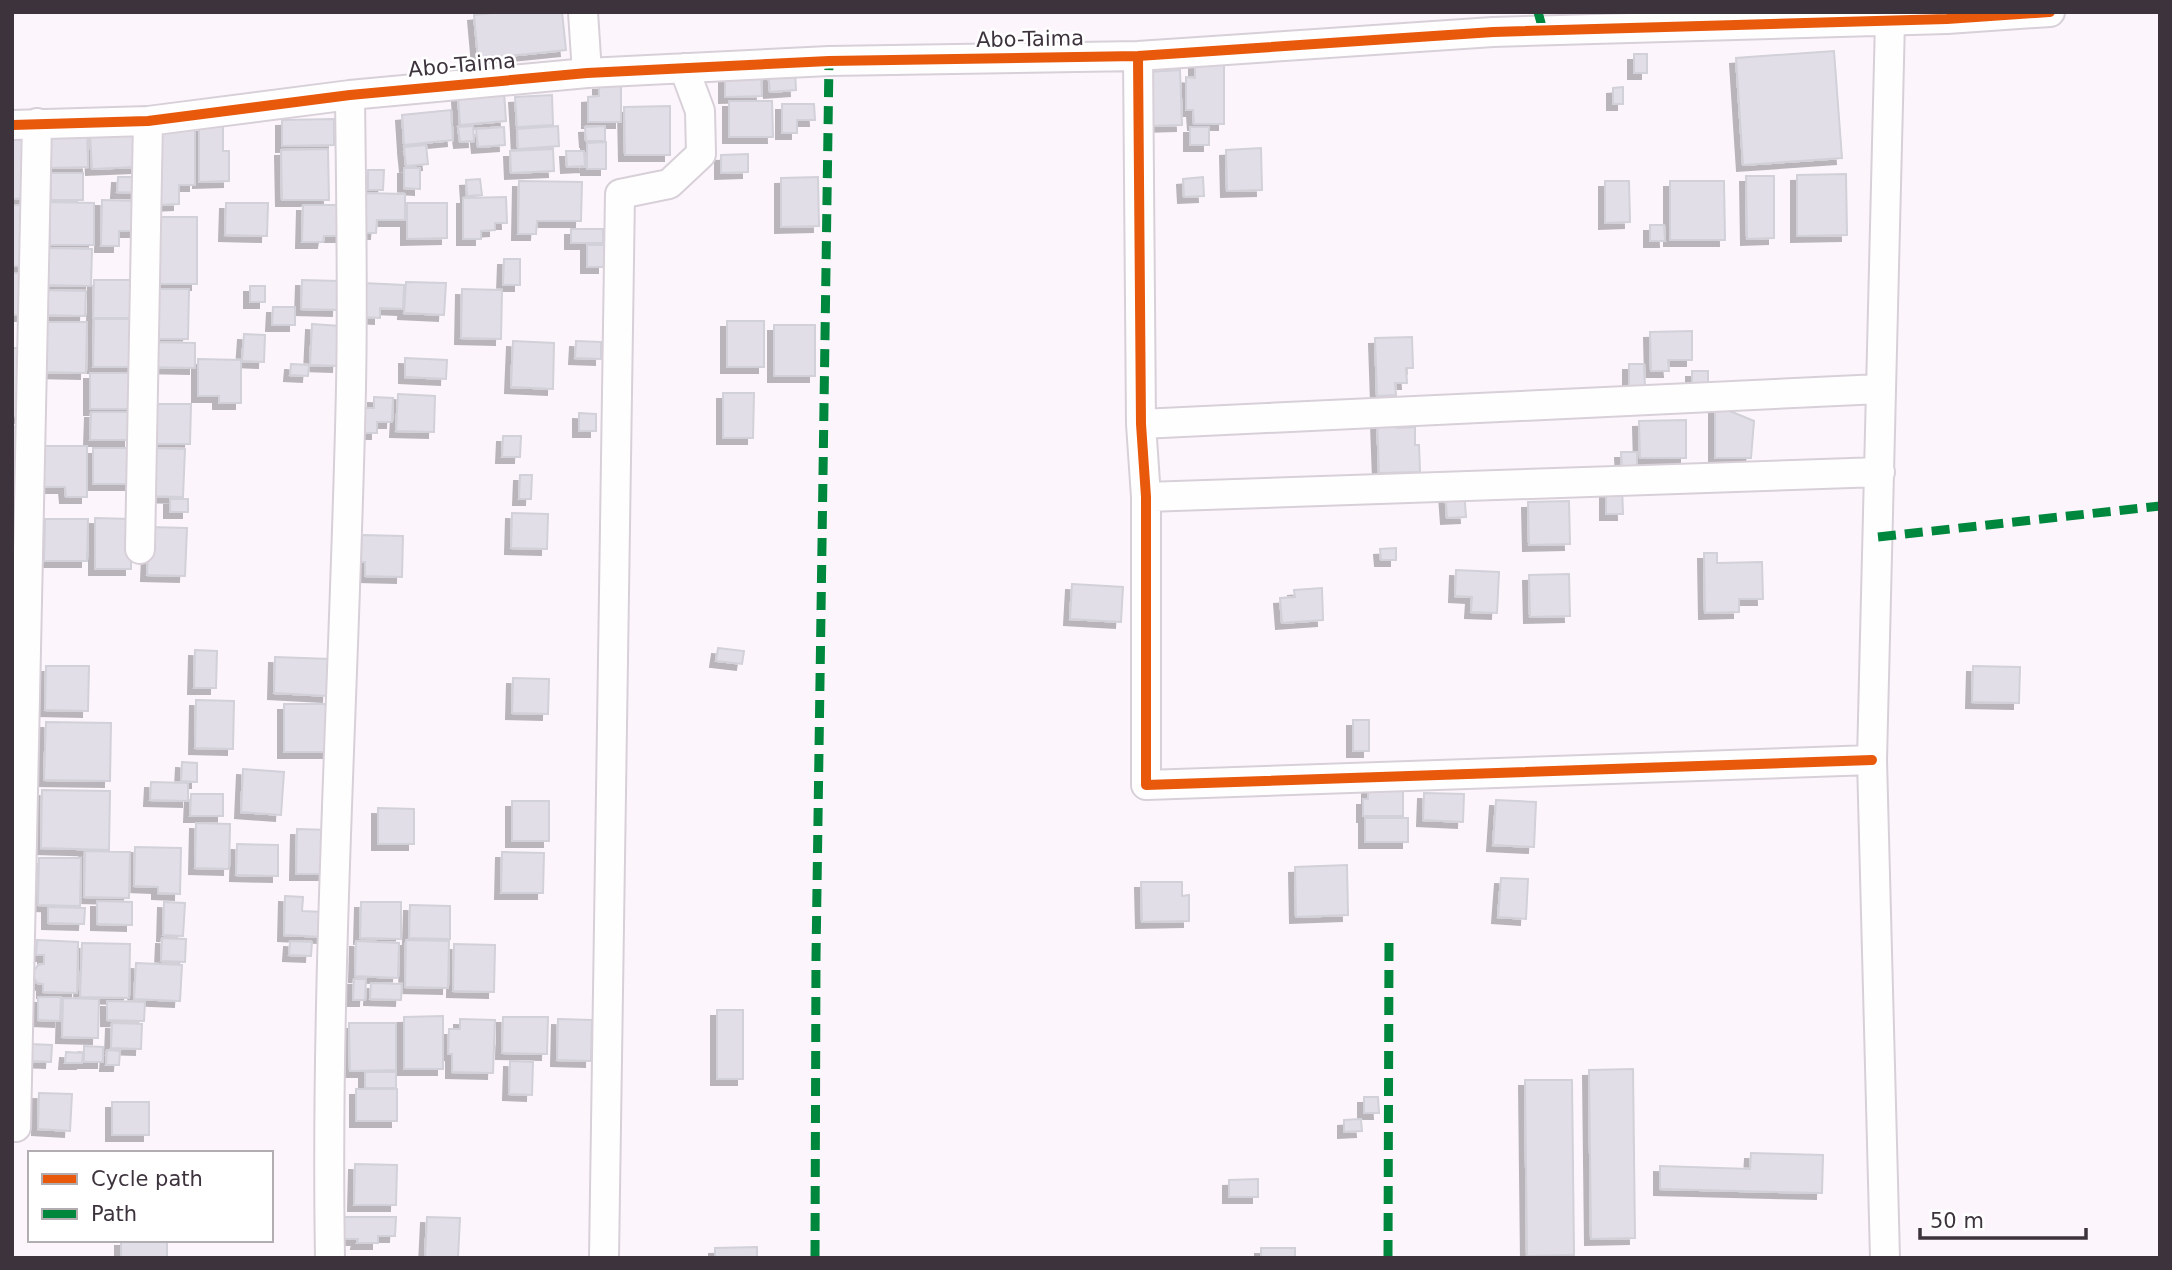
<svg xmlns="http://www.w3.org/2000/svg" width="2172" height="1270" font-family="'DejaVu Sans',sans-serif">
<style>
.building{fill:#e2dee7;stroke:#d2d0d8;stroke-width:2;filter:url(#shadow)}
.lines{fill:none;stroke-linecap:round;stroke-linejoin:round}
.minor-casing{stroke:#d8d0d8;stroke-width:32}
.minor{stroke:#fffeff;stroke-width:28}
.quiet{stroke:#00873e;stroke-width:9;stroke-dasharray:18 9;stroke-linecap:butt}
.cycleway-casing{stroke:#fff;stroke-width:15}
.cycleway{stroke:#e8590c;stroke-width:10}
.labels{text-anchor:middle;dominant-baseline:central;stroke-width:5;stroke-linejoin:round;paint-order:stroke}
.street-label{font-size:21px;fill:#3d333d;stroke:#fff}
</style>
<defs>
<filter id="shadow"><feDropShadow dx="-6" dy="6" stdDeviation="0" flood-color="#0004"/></filter>
</defs>
<rect width="100%" height="100%" fill="#fcf6fc"/>
<path class="building" d="M 502,12 L 562,12 L 566,50 L 478,59 L 474,15 Z
M 1834,51 L 1842,158 L 1743,165 L 1736,58 Z
M 1634,54 L 1647,54 L 1647,73 L 1634,73 Z
M 1195,60 L 1224,61 L 1224,124 L 1194,124 L 1193,110 L 1186,110 L 1186,77 L 1195,78 Z
M 761,68 L 762,96 L 725,97 L 725,69 Z
M 795,70 L 796,90 L 770,92 L 768,71 Z
M 1180,70 L 1182,125 L 1149,126 L 1148,72 Z
M 621,83 L 621,122 L 588,122 L 588,97 L 599,96 L 599,84 Z
M 1623,87 L 1623,104 L 1613,104 L 1613,88 Z
M 504,92 L 506,121 L 460,125 L 458,96 Z
M 552,95 L 553,125 L 517,127 L 515,97 Z
M 729,101 L 772,101 L 773,137 L 729,137 Z
M 782,104 L 814,104 L 815,120 L 797,120 L 797,133 L 782,133 Z
M 670,106 L 670,155 L 625,155 L 624,107 Z
M 451,110 L 453,140 L 404,145 L 402,115 Z
M 334,119 L 334,145 L 282,146 L 282,120 Z
M 152,123 L 195,123 L 195,185 L 179,185 L 179,204 L 159,205 Z
M 199,126 L 223,126 L 223,151 L 229,151 L 229,181 L 199,182 Z
M 473,126 L 474,141 L 460,142 L 458,127 Z
M 558,126 L 559,146 L 518,149 L 517,129 Z
M 605,126 L 605,141 L 586,141 L 585,127 Z
M 47,127 L 87,127 L 88,167 L 48,168 Z
M 504,127 L 505,145 L 478,147 L 476,129 Z
M 1190,127 L 1209,127 L 1209,145 L 1190,145 Z
M 135,131 L 137,167 L 92,169 L 90,133 Z
M 12,138 L 25,138 L 27,198 L 12,199 Z
M 606,142 L 606,169 L 587,169 L 587,143 Z
M 426,145 L 428,164 L 406,166 L 404,147 Z
M 1261,148 L 1262,190 L 1227,191 L 1226,150 Z
M 328,149 L 329,200 L 282,200 L 281,150 Z
M 553,149 L 554,171 L 511,173 L 510,151 Z
M 566,151 L 584,151 L 585,166 L 567,167 Z
M 748,154 L 748,172 L 721,173 L 721,155 Z
M 404,168 L 420,168 L 420,189 L 404,188 Z
M 368,170 L 384,170 L 383,190 L 368,190 Z
M 51,173 L 83,173 L 83,200 L 51,200 Z
M 1846,174 L 1847,235 L 1797,236 L 1797,175 Z
M 1746,176 L 1774,176 L 1774,238 L 1747,239 Z
M 118,177 L 141,177 L 141,193 L 117,192 Z
M 818,177 L 819,226 L 781,227 L 781,178 Z
M 1203,177 L 1204,196 L 1184,197 L 1183,179 Z
M 480,179 L 482,195 L 467,196 L 466,180 Z
M 519,181 L 582,182 L 581,221 L 537,221 L 536,234 L 518,234 Z
M 1605,181 L 1629,181 L 1630,222 L 1605,223 Z
M 1670,181 L 1724,181 L 1725,240 L 1670,240 Z
M 363,193 L 405,194 L 405,220 L 377,220 L 376,233 L 362,233 Z
M 506,197 L 507,223 L 495,223 L 495,230 L 481,231 L 481,239 L 463,239 L 463,198 Z
M 102,200 L 141,201 L 140,231 L 119,231 L 119,246 L 101,246 Z
M 50,202 L 94,203 L 94,245 L 50,245 Z
M 226,203 L 268,203 L 267,236 L 225,235 Z
M 407,203 L 447,203 L 447,238 L 407,239 Z
M 12,205 L 26,205 L 25,266 L 12,266 Z
M 303,205 L 347,205 L 346,236 L 324,236 L 323,242 L 302,242 Z
M 156,217 L 197,217 L 197,284 L 156,284 Z
M 1650,225 L 1664,225 L 1665,241 L 1650,241 Z
M 571,229 L 603,229 L 603,243 L 571,243 Z
M 587,245 L 604,245 L 604,267 L 587,267 Z
M 45,248 L 92,249 L 91,286 L 44,285 Z
M 504,259 L 520,259 L 520,285 L 503,285 Z
M 12,273 L 26,273 L 27,315 L 12,315 Z
M 94,280 L 135,280 L 135,318 L 93,318 Z
M 302,280 L 339,281 L 338,310 L 301,309 Z
M 406,282 L 446,283 L 444,315 L 404,313 Z
M 363,283 L 404,285 L 403,309 L 380,308 L 380,318 L 361,317 Z
M 250,286 L 265,286 L 265,302 L 250,302 Z
M 150,289 L 189,289 L 188,339 L 149,339 Z
M 462,289 L 502,290 L 501,339 L 461,338 Z
M 41,290 L 86,291 L 85,316 L 41,315 Z
M 273,307 L 295,307 L 295,325 L 272,325 Z
M 94,319 L 135,319 L 134,367 L 93,367 Z
M 727,321 L 764,321 L 764,367 L 727,367 Z
M 41,322 L 87,322 L 86,373 L 40,372 Z
M 312,324 L 340,326 L 338,366 L 310,365 Z
M 774,325 L 815,325 L 815,376 L 774,376 Z
M 1692,331 L 1692,360 L 1668,360 L 1669,371 L 1651,371 L 1650,332 Z
M 244,334 L 265,335 L 264,362 L 242,361 Z
M 1412,337 L 1413,368 L 1406,368 L 1407,383 L 1395,383 L 1396,395 L 1377,396 L 1375,338 Z
M 513,341 L 554,343 L 553,389 L 511,387 Z
M 576,341 L 601,342 L 601,359 L 575,358 Z
M 147,342 L 195,343 L 195,368 L 147,367 Z
M 12,348 L 30,348 L 30,417 L 12,417 Z
M 405,358 L 447,360 L 446,379 L 405,377 Z
M 198,359 L 241,360 L 241,403 L 219,403 L 219,396 L 198,396 Z
M 291,364 L 309,365 L 308,376 L 290,375 Z
M 1629,364 L 1644,364 L 1645,388 L 1629,389 Z
M 1692,371 L 1708,371 L 1708,388 L 1692,388 Z
M 90,373 L 132,373 L 132,409 L 90,409 Z
M 723,393 L 754,393 L 753,438 L 723,438 Z
M 398,394 L 435,396 L 434,432 L 396,431 Z
M 374,397 L 393,398 L 392,422 L 377,422 L 377,433 L 360,433 L 361,408 L 374,408 Z
M 153,404 L 191,404 L 190,444 L 153,444 Z
M 1715,405 L 1754,421 L 1751,458 L 1715,458 Z
M 91,412 L 130,412 L 130,440 L 90,440 Z
M 579,413 L 596,414 L 596,431 L 579,431 Z
M 1397,418 L 1397,428 L 1415,427 L 1415,445 L 1419,445 L 1420,472 L 1379,473 L 1377,419 Z
M 1686,420 L 1686,458 L 1640,458 L 1639,421 Z
M 24,426 L 24,472 L 12,472 L 12,427 Z
M 503,436 L 521,436 L 520,457 L 502,457 Z
M 43,446 L 87,446 L 87,497 L 66,497 L 65,487 L 42,487 Z
M 93,448 L 131,448 L 131,484 L 93,484 Z
M 147,448 L 185,449 L 183,497 L 145,496 Z
M 1621,452 L 1637,452 L 1637,470 L 1622,471 Z
M 520,475 L 532,475 L 531,499 L 519,499 Z
M 1606,486 L 1622,486 L 1623,514 L 1606,514 Z
M 1464,490 L 1466,517 L 1447,518 L 1445,491 Z
M 170,499 L 188,499 L 188,512 L 170,512 Z
M 1569,501 L 1570,544 L 1529,545 L 1528,502 Z
M 512,513 L 548,514 L 547,549 L 511,548 Z
M 95,518 L 131,519 L 131,569 L 95,569 Z
M 45,519 L 88,519 L 87,561 L 44,561 Z
M 149,527 L 187,528 L 185,576 L 147,575 Z
M 362,535 L 403,536 L 402,577 L 365,576 L 365,562 L 361,562 Z
M 1396,548 L 1396,560 L 1381,560 L 1380,549 Z
M 1704,553 L 1717,553 L 1717,563 L 1762,562 L 1763,599 L 1739,599 L 1739,612 L 1705,613 Z
M 1456,570 L 1499,572 L 1497,613 L 1471,612 L 1472,597 L 1455,596 Z
M 1569,574 L 1570,616 L 1530,617 L 1529,575 Z
M 1072,584 L 1123,587 L 1121,622 L 1070,619 Z
M 1322,588 L 1323,620 L 1282,623 L 1280,598 L 1295,597 L 1294,590 Z
M 718,648 L 744,651 L 742,664 L 716,661 Z
M 195,650 L 217,651 L 216,688 L 194,688 Z
M 275,657 L 330,659 L 328,696 L 274,693 Z
M 46,666 L 89,666 L 88,711 L 45,710 Z
M 1973,666 L 2020,667 L 2019,703 L 1972,702 Z
M 513,678 L 549,679 L 548,714 L 512,713 Z
M 196,700 L 234,701 L 233,749 L 195,748 Z
M 284,704 L 334,704 L 334,752 L 284,752 Z
M 1353,720 L 1369,720 L 1369,751 L 1353,751 Z
M 46,722 L 111,723 L 110,781 L 44,780 Z
M 182,762 L 197,763 L 197,782 L 181,781 Z
M 243,769 L 284,772 L 281,815 L 241,812 Z
M 151,782 L 188,783 L 188,801 L 150,800 Z
M 1368,782 L 1403,782 L 1403,816 L 1363,816 L 1363,799 L 1368,799 Z
M 42,790 L 110,791 L 109,850 L 41,848 Z
M 1424,793 L 1464,794 L 1463,822 L 1423,820 Z
M 191,794 L 223,794 L 223,816 L 190,816 Z
M 1496,800 L 1536,802 L 1534,847 L 1493,845 Z
M 512,801 L 549,801 L 549,841 L 512,841 Z
M 378,808 L 414,809 L 414,844 L 378,844 Z
M 1365,818 L 1408,818 L 1408,842 L 1365,842 Z
M 196,823 L 230,824 L 229,869 L 195,868 Z
M 297,829 L 330,830 L 329,874 L 296,874 Z
M 237,844 L 278,845 L 278,876 L 236,875 Z
M 135,847 L 181,848 L 180,894 L 158,893 L 158,887 L 134,886 Z
M 85,851 L 130,852 L 129,898 L 84,897 Z
M 502,852 L 544,853 L 543,893 L 501,893 Z
M 39,858 L 81,858 L 80,906 L 38,905 Z
M 1347,865 L 1348,915 L 1296,917 L 1295,867 Z
M 1501,878 L 1528,879 L 1526,919 L 1498,917 Z
M 1141,882 L 1182,882 L 1182,896 L 1189,895 L 1189,921 L 1142,922 Z
M 285,896 L 303,897 L 302,911 L 324,912 L 323,937 L 284,935 Z
M 97,901 L 132,902 L 132,925 L 97,924 Z
M 164,902 L 185,903 L 183,936 L 163,935 Z
M 361,902 L 401,902 L 401,939 L 360,938 Z
M 410,905 L 450,906 L 450,939 L 409,938 Z
M 48,907 L 85,908 L 84,924 L 48,923 Z
M 162,938 L 186,939 L 185,962 L 161,961 Z
M 37,940 L 78,942 L 77,993 L 43,992 L 43,984 L 37,983 L 32,974 L 38,965 L 44,964 L 44,955 L 36,955 Z
M 406,940 L 449,941 L 448,988 L 405,987 Z
M 290,941 L 312,942 L 311,956 L 289,955 Z
M 356,941 L 399,943 L 398,978 L 355,976 Z
M 82,943 L 130,944 L 129,998 L 80,997 Z
M 454,944 L 495,945 L 494,992 L 453,991 Z
M 136,963 L 182,965 L 180,1001 L 134,999 Z
M 354,979 L 366,979 L 365,1000 L 353,1000 Z
M 371,983 L 402,984 L 401,1000 L 370,999 Z
M 38,997 L 61,997 L 60,1021 L 38,1020 Z
M 63,998 L 99,999 L 98,1038 L 62,1037 Z
M 107,1001 L 145,1002 L 144,1021 L 107,1020 Z
M 717,1010 L 743,1010 L 743,1079 L 717,1079 Z
M 443,1016 L 443,1069 L 404,1069 L 404,1017 Z
M 503,1017 L 548,1017 L 547,1054 L 502,1053 Z
M 460,1019 L 495,1020 L 493,1073 L 452,1072 L 452,1054 L 448,1054 L 449,1029 L 460,1029 Z
M 558,1019 L 592,1020 L 591,1061 L 557,1060 Z
M 112,1023 L 142,1024 L 141,1049 L 111,1048 Z
M 349,1023 L 396,1023 L 396,1070 L 350,1071 Z
M 29,1044 L 52,1045 L 51,1062 L 28,1061 Z
M 84,1046 L 103,1047 L 103,1062 L 84,1062 Z
M 107,1050 L 120,1051 L 119,1065 L 106,1065 Z
M 66,1052 L 83,1053 L 82,1063 L 65,1063 Z
M 510,1061 L 533,1062 L 532,1095 L 509,1094 Z
M 1633,1069 L 1635,1238 L 1591,1239 L 1589,1070 Z
M 365,1072 L 396,1072 L 396,1088 L 365,1088 Z
M 1525,1080 L 1572,1080 L 1574,1255 L 1527,1256 Z
M 356,1089 L 397,1089 L 397,1121 L 356,1121 Z
M 39,1093 L 72,1094 L 70,1131 L 38,1129 Z
M 1364,1097 L 1378,1097 L 1379,1113 L 1364,1113 Z
M 112,1102 L 149,1102 L 149,1135 L 112,1135 Z
M 1361,1119 L 1362,1131 L 1344,1132 L 1344,1120 Z
M 1751,1153 L 1823,1155 L 1822,1193 L 1660,1189 L 1660,1166 L 1750,1169 Z
M 355,1164 L 397,1165 L 396,1205 L 354,1205 Z
M 1258,1179 L 1258,1197 L 1229,1197 L 1229,1180 Z
M 341,1217 L 396,1217 L 395,1236 L 378,1236 L 378,1243 L 357,1243 L 358,1239 L 341,1239 Z
M 427,1217 L 460,1218 L 458,1258 L 425,1258 Z
M 121,1240 L 167,1240 L 167,1258 L 121,1258 Z
M 757,1247 L 757,1258 L 715,1258 L 715,1248 Z
M 1261,1248 L 1295,1248 L 1295,1258 L 1261,1258 Z"/>
<g class="lines">
<g class="minor-casing">
<path id="minor" d="M 583,12 L 587,73
M 1138,56 L 1141,424 L 1146,497 L 1146,785 L 1872,760
M 12,125 L 148,121 L 350,95 L 587,73 L 829,61 L 1138,56 L 1493,32 L 1947,19 L 2050,12
M 1141,424 L 1880,389
M 1146,497 L 1880,472
M 140,549 L 148,121
M 16,1127 L 37,123
M 330,1258 C 325,968 345,677 351,387 C 353,290 351,192 350,95
M 604,1258 L 620,194 L 669,184 L 701,154 L 700,111 L 684,68
M 1885,1258 L 1872,760 L 1890,21 L 1888,12"/>
</g>
<use href="#minor" class="minor"/>
<path class="quiet" d="M 1538,12 L 1543,30
M 1878,537 L 2160,506
M 815,1258 L 816,957 L 829,61
M 1388,1258 L 1389,942"/>
<g class="cycleway-casing">
<path id="cycleway" d="M 1138,56 L 1141,424 L 1146,497 L 1146,785 L 1872,760
M 12,125 L 148,121 L 350,95 L 587,73 L 829,61 L 1138,56 L 1493,32 L 1947,19 L 2050,12"/>
</g>
<use href="#cycleway" class="cycleway"/>
</g>
<g class="labels">
<g class="street-label">
<text transform="translate(1030 39) rotate(-1)">Abo-Taima</text>
<text transform="translate(462 65) rotate(-5)">Abo-Taima</text>
</g>
</g>
<rect width="2172" height="1270" fill="none" stroke="#3d333d" stroke-width="28"/>
<rect x="28" y="1151" width="245" height="91" fill="#ffffff" stroke="#b1adb1" stroke-width="2"/>
<rect x="42" y="1174" width="35" height="10" fill="#e8590c" stroke="#b1adb1" stroke-width="2"/>
<text x="91" y="1186" font-size="21" fill="#3d333d">Cycle path</text>
<rect x="42" y="1209" width="35" height="10" fill="#00873e" stroke="#b1adb1" stroke-width="2"/>
<text x="91" y="1221" font-size="21" fill="#3d333d">Path</text>
<path d="M1920 1228v10h166v-10" fill="none" stroke="#3d333d" stroke-width="3.5"/>
<text x="1930" y="1228" font-size="21" fill="#3d333d" stroke="#ffffff" stroke-width="5" paint-order="stroke">50 m</text>
</svg>
